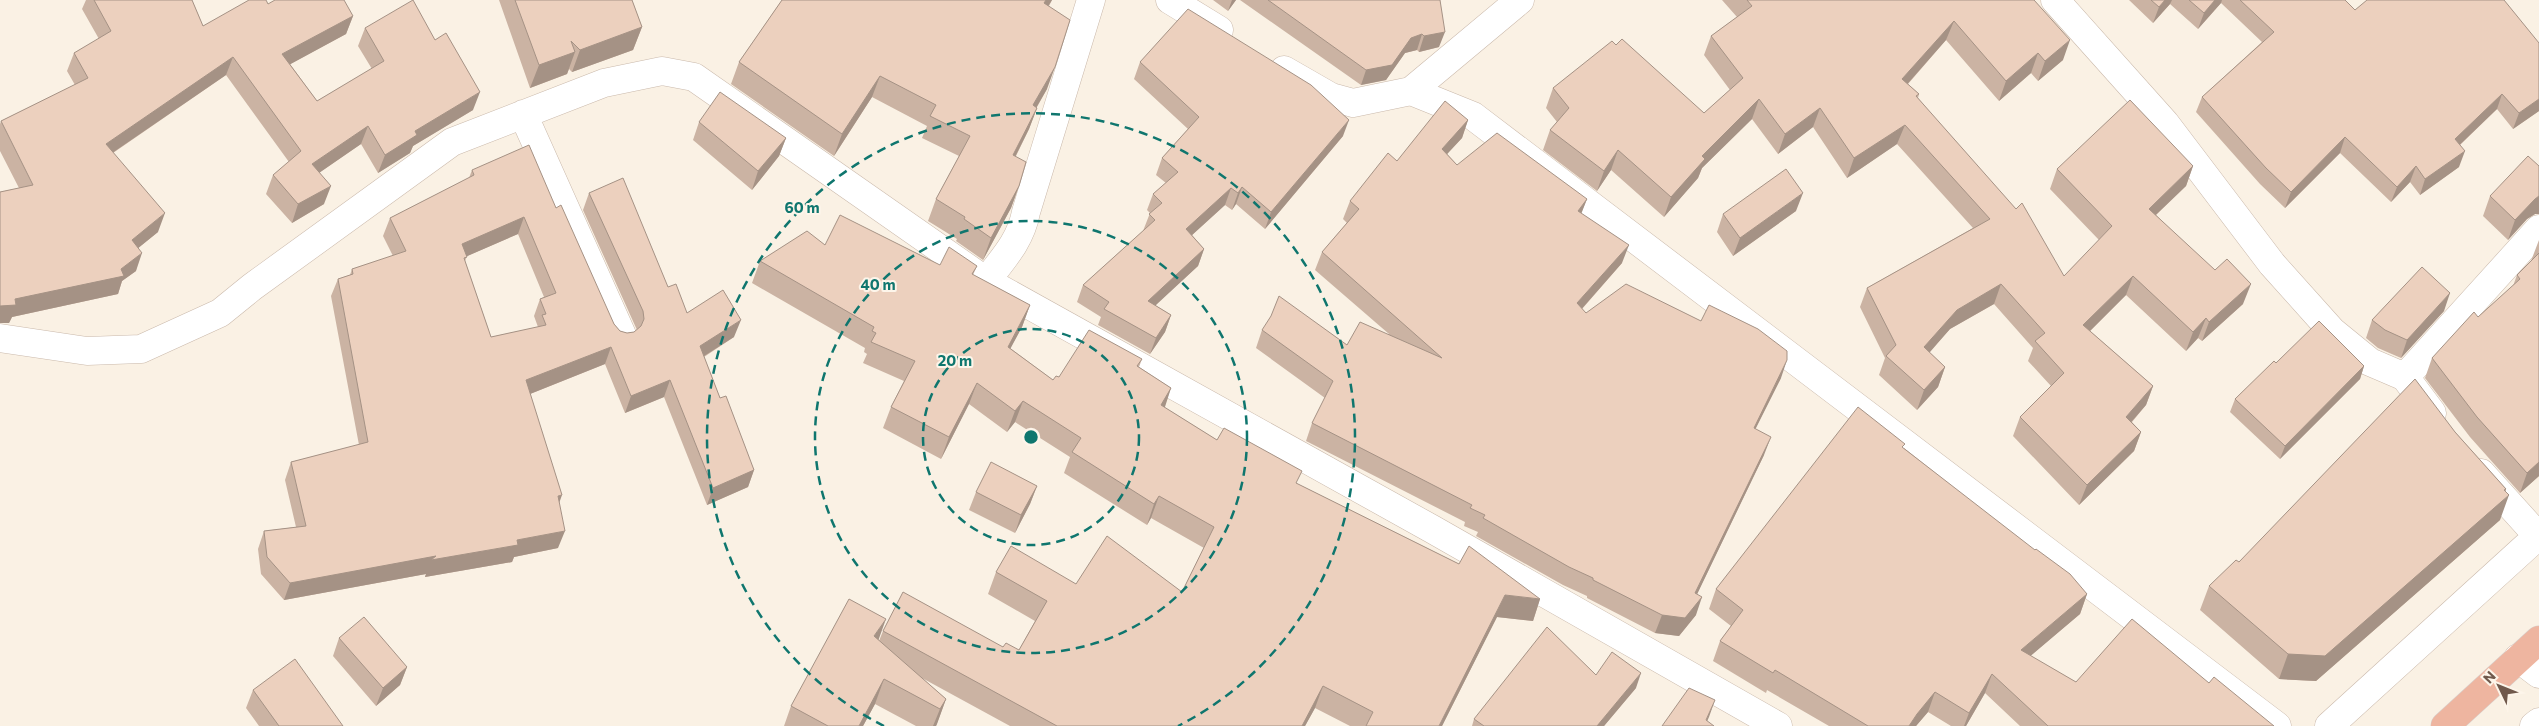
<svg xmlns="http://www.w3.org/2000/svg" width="2539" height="726" font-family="Commissioner,sans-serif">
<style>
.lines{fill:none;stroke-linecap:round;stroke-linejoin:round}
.minor-casing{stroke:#cab9ab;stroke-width:29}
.highway-casing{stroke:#d7d1cd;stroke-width:29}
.minor{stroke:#fff;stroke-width:28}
.highway{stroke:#eeb5a0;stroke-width:28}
.wall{fill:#cbb3a3;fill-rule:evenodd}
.shaded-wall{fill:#a59285}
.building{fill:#ecd0be;stroke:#a59285;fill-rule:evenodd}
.ring{fill:none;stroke:#0f766e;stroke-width:2.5;stroke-dasharray:9 6}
.centre{fill:#0f766e;stroke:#fdf5ea;stroke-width:2.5}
.ring-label{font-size:15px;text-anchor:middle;font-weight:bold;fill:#0f766e;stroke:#fdf5ea;stroke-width:4;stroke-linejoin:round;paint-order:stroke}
</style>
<rect width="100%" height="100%" fill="#faf1e4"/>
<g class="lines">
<g class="minor-casing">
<path id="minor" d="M 1170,0 L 1219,30
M 2055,0 L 2165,123 L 2272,264 L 2332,331 L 2370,362 L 2405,377 L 2432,413
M 1284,70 L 1331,97 L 1353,103 L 1411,91 L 1520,0
M 1411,91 L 1473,116 L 2277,726
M 523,114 L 622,335
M 986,281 C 1003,259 1021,240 1026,212 L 1091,0
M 0,338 L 87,351 L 141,349 L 220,313 L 252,287 L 452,142 L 604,83 L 662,71 L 694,77 L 986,281 L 1432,529 L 1778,726
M 2405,377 L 2539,229
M 2481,473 L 2539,537
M 2518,658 L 2539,674
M 2329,726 L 2539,535
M 2534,726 L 2539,722"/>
</g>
<g class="highway-casing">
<path id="highway" d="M 2445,726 L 2539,640"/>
</g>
<use href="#minor" class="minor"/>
<use href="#highway" class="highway"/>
</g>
<path class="wall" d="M 86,0 L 192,0 L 203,26 L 268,4 L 353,16 L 346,34 L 290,64 L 317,101 L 372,69 L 358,46 L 365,28 L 473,110 L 413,146 L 410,153 L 378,173 L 361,144 L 320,172 L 324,204 L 292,223 L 266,194 L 273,175 L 289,162 L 226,75 L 113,153 L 158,232 L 138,248 L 136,271 L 122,281 L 118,294 L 12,317 L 9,323 L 0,323 L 0,192 L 19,188 L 0,151 L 0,124 L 1,121 L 75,85 L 67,71 L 74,53 L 99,39 L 82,9 Z
M 499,0 L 632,0 L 642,27 L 633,50 L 572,72 L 569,69 L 567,74 L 530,88 Z
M 782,0 L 1052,0 L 1049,6 L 1047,89 L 1037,107 L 1037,108 L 1029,129 L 1016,156 L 1019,186 L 1011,208 L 983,260 L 956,241 L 957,239 L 928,221 L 936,199 L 959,156 L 922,138 L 927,126 L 872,97 L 834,156 L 731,84 L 739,62 Z
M 1213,0 L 1236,0 L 1228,11 Z
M 1240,0 L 1440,0 L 1439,47 L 1419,52 L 1417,50 L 1405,53 L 1386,80 L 1361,85 Z
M 1722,0 L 2034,0 L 2063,60 L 2038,81 L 2031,73 L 1999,101 L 1946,40 L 1908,84 L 1919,94 L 1918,98 L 2064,276 L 2099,240 L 2050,189 L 2057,169 L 2193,166 L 2186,186 L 2156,215 L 2243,304 L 2202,341 L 2198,338 L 2186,351 L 2126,295 L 2090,331 L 2153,386 L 2146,405 L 2132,422 L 2141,432 L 2134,451 L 2079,505 L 2013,436 L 2020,417 L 2051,386 L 2028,361 L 2033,348 L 1994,304 L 1950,329 L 1929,352 L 1945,367 L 1938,387 L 1917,410 L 1879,375 L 1885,358 L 1860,307 L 1867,288 L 1973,228 L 1897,144 L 1847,178 L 1813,127 L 1778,154 L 1752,119 L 1702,168 L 1698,178 L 1664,217 L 1611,170 L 1597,191 L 1543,150 L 1550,130 L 1557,122 L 1546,108 L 1553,88 L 1616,45 L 1704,113 L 1730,90 L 1704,55 L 1711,36 L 1737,17 Z
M 2129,0 L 2345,0 L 2355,10 L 2539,43 L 2539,111 L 2513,129 L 2497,109 L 2460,145 L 2459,167 L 2420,195 L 2410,182 L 2391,202 L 2340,153 L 2285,208 L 2260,184 L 2196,112 L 2202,97 L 2262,42 L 2221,3 L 2198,29 L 2170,4 L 2153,23 Z
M 1140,62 L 1343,136 L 1265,229 L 1236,204 L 1232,210 L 1225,205 L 1192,235 L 1204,249 L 1198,266 L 1155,305 L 1171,315 L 1165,332 L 1150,354 L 1098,325 L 1101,317 L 1077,302 L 1083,285 L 1143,231 L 1150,213 L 1147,210 L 1153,194 L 1166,183 L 1156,175 L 1162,158 L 1188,129 L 1134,79 Z
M 1468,120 L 1462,138 L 1447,154 L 1457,165 L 1587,199 L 1581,213 L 1622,263 L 1582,309 L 1586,313 L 1781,378 L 1755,429 L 1764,455 L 1697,594 L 1696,615 L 1679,636 L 1655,633 L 1587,598 L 1587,596 L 1563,585 L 1476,536 L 1478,532 L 1464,526 L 1465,522 L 1306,441 L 1312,423 L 1325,398 L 1256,348 L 1262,330 L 1347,345 L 1389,334 L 1315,270 L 1322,252 L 1347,223 L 1343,219 L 1350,201 L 1397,161 Z
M 699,122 L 786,138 L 779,156 L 752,190 L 693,140 Z
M 2539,166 L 2539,214 L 2535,214 L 2527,219 L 2508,240 L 2483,216 L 2490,196 Z
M 472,170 L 556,208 L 614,324 L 620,331 L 627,333 L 634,332 L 637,330 L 583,210 L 589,193 L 668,287 L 687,313 L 734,337 L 704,357 L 720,398 L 754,470 L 748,487 L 707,505 L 664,397 L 625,413 L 605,364 L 530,394 L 559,503 L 558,548 L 514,557 L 512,562 L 425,577 L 426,574 L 284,600 L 261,574 L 258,549 L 264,531 L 296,527 L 285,480 L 291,462 L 359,445 L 331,296 L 338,279 L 350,275 L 352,269 L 393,256 L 383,236 L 390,218 L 469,178 ZM 518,234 L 544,297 L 540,299 L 534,316 L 538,327 L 491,337 L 465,261 L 467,256 Z
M 1796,211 L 1733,256 L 1717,232 L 1723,214 Z
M 2539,240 L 2539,476 L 2520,493 L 2470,437 L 2425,378 L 2432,358 L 2513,286 L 2517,275 L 2531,261 Z
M 825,245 L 940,265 L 977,266 L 973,275 L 1030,305 L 1022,327 L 1010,348 L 1053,380 L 1059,377 L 1142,359 L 1139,367 L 1171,388 L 1164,407 L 1217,440 L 1298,484 L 1459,564 L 1540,599 L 1533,621 L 1497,617 L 1442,726 L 1350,726 L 1315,708 L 1305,726 L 1010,726 L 922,678 L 946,699 L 936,726 L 916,726 L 875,704 L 863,726 L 784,726 L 791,706 L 879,640 L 879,641 L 883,631 L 1019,650 L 1035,621 L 988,594 L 996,572 L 1076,584 L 1182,592 L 1204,548 L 1151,518 L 1147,525 L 1064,473 L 1070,457 L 1015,422 L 1007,432 L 969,404 L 941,459 L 883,428 L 891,407 L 904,381 L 863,363 L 867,354 L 864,352 L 865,348 L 752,283 L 760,261 Z
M 2444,311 L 2401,358 L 2378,348 L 2366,338 L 2372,320 Z
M 2276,363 L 2364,366 L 2360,379 L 2280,459 L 2230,412 L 2235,399 Z
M 2455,432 L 2506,489 L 2500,520 L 2316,681 L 2279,679 L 2200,610 L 2209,586 L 2239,562 Z
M 1904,448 L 2087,594 L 2080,614 L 2030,656 L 2076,682 L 2209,683 L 2274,726 L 2020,726 L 1985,693 L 1966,726 L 1951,726 L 1928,712 L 1916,726 L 1829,726 L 1767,690 L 1766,693 L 1713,661 L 1720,641 L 1731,626 L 1709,609 L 1716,589 Z
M 1037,486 L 1030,504 L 1015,533 L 969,510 L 976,492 Z
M 339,638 L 407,667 L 400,685 L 376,706 L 333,656 Z
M 1636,688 L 1604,726 L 1472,726 L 1474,719 Z
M 253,690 L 343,726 L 259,726 L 246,708 Z"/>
<path class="shaded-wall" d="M 1046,0 L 1052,0 L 1036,25 L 1044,3 Z
M 1232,0 L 1236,0 L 1228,11 Z
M 2165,0 L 2172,0 L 2170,4 L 2153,23 L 2159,7 Z
M 2215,0 L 2222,0 L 2221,3 L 2198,29 L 2204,13 Z
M 353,16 L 346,34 L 276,72 L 282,54 Z
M 1954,21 L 1946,40 L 1895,98 L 1902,79 Z
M 642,27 L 633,50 L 572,72 L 580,50 Z
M 1445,32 L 1439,47 L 1419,52 L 1424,36 Z
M 1422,34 L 1417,50 L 1405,53 L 1386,80 L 1361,85 L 1366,70 L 1411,38 Z
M 2070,40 L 2063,60 L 2038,81 L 2045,61 Z
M 575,52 L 567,74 L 530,88 L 539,65 Z
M 2038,53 L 2031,73 L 1999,101 L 2006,81 Z
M 233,57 L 226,75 L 99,162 L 106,144 Z
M 1055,67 L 1047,89 L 1025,127 L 1033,105 Z
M 880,76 L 872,97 L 834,156 L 842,134 Z
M 480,92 L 473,110 L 413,146 L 410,153 L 378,173 L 385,155 L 415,131 Z
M 2502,94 L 2497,109 L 2449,155 L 2455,139 Z
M 1759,99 L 1752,119 L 1702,168 L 1698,178 L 1664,217 L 1671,197 L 1702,156 Z
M 2539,99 L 2539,111 L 2513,129 L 2519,113 Z
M 1037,108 L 1029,129 L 1005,177 L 1013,155 Z
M 1820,108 L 1813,127 L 1778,154 L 1785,134 Z
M 1349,120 L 1343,136 L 1265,229 L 1271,212 Z
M 1468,120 L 1462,138 L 1435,167 L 1442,149 Z
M 1905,125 L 1897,144 L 1847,178 L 1854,158 Z
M 368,126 L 361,144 L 306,182 L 312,164 Z
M 2345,137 L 2340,153 L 2285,208 L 2291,192 Z
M 786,138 L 779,156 L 752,190 L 758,171 Z
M 1618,150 L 1611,170 L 1597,191 L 1604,171 Z
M 2465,151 L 2459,167 L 2420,195 L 2425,179 Z
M 2193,166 L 2186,186 L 2142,228 L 2149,209 Z
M 2416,166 L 2410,182 L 2391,202 L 2397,187 Z
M 331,186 L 324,204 L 292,223 L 298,204 Z
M 1019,186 L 1011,208 L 983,260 L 991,238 Z
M 1242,187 L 1236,204 L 1232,210 L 1238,193 Z
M 1231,188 L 1225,205 L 1180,246 L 1186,229 Z
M 1803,193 L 1796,211 L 1733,256 L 1740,238 Z
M 2539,196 L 2539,214 L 2535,214 L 2527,219 L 2508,240 L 2515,220 L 2535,199 Z
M 1587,199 L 1580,217 L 1578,211 Z
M 165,213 L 158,232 L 126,258 L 132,240 Z
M 524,217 L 518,234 L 456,261 L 462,244 Z
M 1629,245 L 1622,263 L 1571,321 L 1577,303 Z
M 1204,249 L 1198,266 L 1142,318 L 1148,301 Z
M 142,253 L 136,271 L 122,281 L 118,294 L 12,317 L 9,323 L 0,323 L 0,306 L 15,299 L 121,269 Z
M 2133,276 L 2126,295 L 2076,345 L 2083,325 Z
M 2001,284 L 1994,304 L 1950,329 L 1917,367 L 1924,347 L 1957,310 Z
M 2251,284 L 2243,304 L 2202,341 L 2209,322 Z
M 2450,293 L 2444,311 L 2401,358 L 2407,340 Z
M 1030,305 L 1022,327 L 1000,368 L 1008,347 Z
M 1171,315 L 1165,332 L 1150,354 L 1156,338 Z
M 2206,318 L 2198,338 L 2186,351 L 2193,332 Z
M 741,320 L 734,337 L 693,363 L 700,346 Z
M 611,347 L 605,364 L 520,398 L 526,380 Z
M 1787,360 L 1781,378 L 1747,446 L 1754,428 Z
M 2364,366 L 2360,379 L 2280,459 L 2285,446 Z
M 1945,367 L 1938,387 L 1917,410 L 1924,390 Z
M 670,380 L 664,397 L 625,413 L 631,396 Z
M 977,383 L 969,404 L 941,459 L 949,437 Z
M 2153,386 L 2146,405 L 2119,436 L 2126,417 Z
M 1171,388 L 1164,410 L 1161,405 Z
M 1023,401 L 1015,422 L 1007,432 L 1015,411 Z
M 2141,432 L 2134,451 L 2079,505 L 2087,485 Z
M 1771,437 L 1764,455 L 1689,611 L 1695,593 Z
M 2539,462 L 2539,476 L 2520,493 L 2527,473 Z
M 754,470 L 748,487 L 707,505 L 713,488 Z
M 1037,486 L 1030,504 L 1015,533 L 1021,515 Z
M 2506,489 L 2501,502 L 2509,495 L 2500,520 L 2316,681 L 2279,679 L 2288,654 Z
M 562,495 L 556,512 L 558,496 Z
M 1159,496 L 1151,518 L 1147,525 L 1154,504 Z
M 565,531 L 558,548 L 514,557 L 512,562 L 425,577 L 426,574 L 284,600 L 290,583 Z
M 2087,594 L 2080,614 L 2014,670 L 2021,650 Z
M 1505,595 L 1540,599 L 1533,621 L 1497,617 L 1442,726 L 1439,726 Z
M 1702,597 L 1696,615 L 1679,636 L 1655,633 L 1662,615 Z
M 886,619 L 877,644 L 874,636 Z
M 407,667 L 400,685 L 376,706 L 383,688 Z
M 1641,673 L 1636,688 L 1604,726 L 1597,726 Z
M 1992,674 L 1985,693 L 1966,726 L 1964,726 L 1969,713 Z
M 884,679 L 875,704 L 863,726 L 859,726 Z
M 1323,686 L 1315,708 L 1305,726 L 1302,726 Z
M 1935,692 L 1928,712 L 1916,726 L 1909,726 L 1917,714 Z
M 946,699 L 937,724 L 936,726 L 933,726 L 940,709 Z
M 1715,700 L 1709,717 L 1705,726 L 1706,720 Z"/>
<path class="building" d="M 94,0 L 192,0 L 203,26 L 249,0 L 266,0 L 268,4 L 275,0 L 344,0 L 353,16 L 282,54 L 317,101 L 384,61 L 365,28 L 413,0 L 435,40 L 446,33 L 480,92 L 415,131 L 417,135 L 385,155 L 368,126 L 312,164 L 331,186 L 298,204 L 273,175 L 301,151 L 233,57 L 106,144 L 165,213 L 132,240 L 142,253 L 121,269 L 124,276 L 15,299 L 16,305 L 0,306 L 0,192 L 33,185 L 1,121 L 88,78 L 74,53 L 111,31 Z
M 515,0 L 632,0 L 642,27 L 580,50 L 571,41 L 575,52 L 539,65 Z
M 782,0 L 1046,0 L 1044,3 L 1070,20 L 1055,67 L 1033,105 L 1037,108 L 1013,155 L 1026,162 L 1019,186 L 991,238 L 964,219 L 965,217 L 936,199 L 970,136 L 930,116 L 936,105 L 880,76 L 842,134 L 739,62 Z
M 1268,0 L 1440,0 L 1445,32 L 1424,36 L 1422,34 L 1411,38 L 1392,65 L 1366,70 Z
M 1747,0 L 2034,0 L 2070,40 L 2045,61 L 2038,53 L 2006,81 L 1954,21 L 1902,79 L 1919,94 L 1916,96 L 2016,209 L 2022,203 L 2064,276 L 2112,226 L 2057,169 L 2130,100 L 2193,166 L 2149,209 L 2215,270 L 2227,259 L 2251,284 L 2209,322 L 2206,318 L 2193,332 L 2133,276 L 2083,325 L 2153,386 L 2126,417 L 2141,432 L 2087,485 L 2020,417 L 2064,373 L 2035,341 L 2045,333 L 2001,284 L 1957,310 L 1924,347 L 1945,367 L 1924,390 L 1886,356 L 1896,345 L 1867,288 L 1990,219 L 1905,125 L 1854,158 L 1820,108 L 1785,134 L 1759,99 L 1702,156 L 1705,159 L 1671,197 L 1618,150 L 1604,171 L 1550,130 L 1569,108 L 1553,88 L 1612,41 L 1616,45 L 1622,39 L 1704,113 L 1743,78 L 1711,36 L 1752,6 Z
M 2151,0 L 2165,0 L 2159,7 Z
M 2189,0 L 2215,0 L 2204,13 Z
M 2240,0 L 2345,0 L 2355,10 L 2367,0 L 2504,0 L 2539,43 L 2539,99 L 2519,113 L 2502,94 L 2455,139 L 2465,151 L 2425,179 L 2416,166 L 2397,187 L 2345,137 L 2291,192 L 2266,168 L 2202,97 L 2274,32 Z
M 1188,9 L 1311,85 L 1349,120 L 1271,212 L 1242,187 L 1238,193 L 1231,188 L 1186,229 L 1204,249 L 1148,301 L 1171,315 L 1156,338 L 1104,309 L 1109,302 L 1083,285 L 1155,220 L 1149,214 L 1162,203 L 1153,194 L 1178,172 L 1162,158 L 1199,117 L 1140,62 Z
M 720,92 L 786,138 L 758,171 L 699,122 Z
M 1445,101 L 1468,120 L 1442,149 L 1457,165 L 1497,133 L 1587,199 L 1578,211 L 1629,245 L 1577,303 L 1586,313 L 1626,284 L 1701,321 L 1709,305 L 1758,329 L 1787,351 L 1787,360 L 1754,428 L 1771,437 L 1695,593 L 1702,597 L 1685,618 L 1662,615 L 1593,580 L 1593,578 L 1569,567 L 1483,518 L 1485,515 L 1470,508 L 1472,505 L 1312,423 L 1333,381 L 1262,330 L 1271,316 L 1279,296 L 1347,345 L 1360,322 L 1442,358 L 1322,252 L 1359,209 L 1350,201 L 1388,153 L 1397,161 Z
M 529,145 L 556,208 L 561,205 L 614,324 L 620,331 L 627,333 L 634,332 L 641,326 L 644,319 L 643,311 L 589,193 L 623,178 L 668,287 L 676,284 L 687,313 L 723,290 L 741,320 L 700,346 L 720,398 L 726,396 L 754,470 L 713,488 L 670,380 L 631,396 L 611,347 L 526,380 L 562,495 L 558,496 L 565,531 L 517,540 L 518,545 L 431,560 L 436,556 L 290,583 L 267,557 L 264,531 L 306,526 L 291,462 L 368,442 L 338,279 L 353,274 L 352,269 L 406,251 L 390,218 L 474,175 L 472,170 ZM 524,217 L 556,293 L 540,299 L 546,314 L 542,315 L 546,325 L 491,337 L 464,258 L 467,257 L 462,244 Z
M 2528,156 L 2539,166 L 2539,196 L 2535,199 L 2515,220 L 2490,196 Z
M 1786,169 L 1803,193 L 1740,238 L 1723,214 Z
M 840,215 L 940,265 L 949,247 L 977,266 L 972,274 L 1030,305 L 1008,347 L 1053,380 L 1056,376 L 1059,377 L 1089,330 L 1142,359 L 1137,366 L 1171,388 L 1161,405 L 1217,440 L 1224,428 L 1302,471 L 1296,483 L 1459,564 L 1469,546 L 1540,599 L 1505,595 L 1439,726 L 1366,726 L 1373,712 L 1323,686 L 1302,726 L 1057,726 L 883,631 L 903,592 L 1003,647 L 1006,643 L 1019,650 L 1047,601 L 996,572 L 1011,546 L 1076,584 L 1107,536 L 1182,592 L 1214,527 L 1159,496 L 1154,504 L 1072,452 L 1081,438 L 1023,401 L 1015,411 L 977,383 L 949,437 L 891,407 L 915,361 L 871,342 L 876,333 L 872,331 L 874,327 L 760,261 L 807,231 L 825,245 Z
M 2539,253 L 2539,462 L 2527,473 L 2477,417 L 2432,358 L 2474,312 L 2478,317 L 2520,279 L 2517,275 Z
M 2422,267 L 2450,293 L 2407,340 L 2385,330 L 2372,320 Z
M 2319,321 L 2364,366 L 2285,446 L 2235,399 L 2274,361 L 2276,363 Z
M 2415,379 L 2455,432 L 2506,489 L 2504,490 L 2509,495 L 2325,656 L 2288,654 L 2209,586 L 2236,560 L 2239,562 Z
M 1858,407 L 1905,444 L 1902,447 L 2035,550 L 2036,549 L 2070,574 L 2087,594 L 2021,650 L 2076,682 L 2132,619 L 2209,683 L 2214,677 L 2274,726 L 2048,726 L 1992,674 L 1969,713 L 1935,692 L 1917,714 L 1909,726 L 1868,726 L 1775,670 L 1773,673 L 1720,641 L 1743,610 L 1716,589 Z
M 991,462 L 1037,486 L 1021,515 L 976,492 Z
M 849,599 L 886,619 L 874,636 L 946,699 L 940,709 L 884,679 L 859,726 L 828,726 L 791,706 Z
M 364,617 L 407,667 L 383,688 L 339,638 Z
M 1547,627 L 1596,675 L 1612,652 L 1641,673 L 1597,726 L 1484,726 L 1474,719 Z
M 295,659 L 343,726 L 279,726 L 253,690 Z
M 1689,688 L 1715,700 L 1706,720 L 1714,726 L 1662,726 Z"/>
<g class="ring">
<circle cx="1031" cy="437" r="108"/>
<circle cx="1031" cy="437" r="216"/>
<path d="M884 726A324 324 0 1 1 1178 726"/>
</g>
<circle cx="1031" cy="437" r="8" class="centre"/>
<g class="ring-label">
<text x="802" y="213">60 m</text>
<text x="878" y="290">40 m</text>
<text x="955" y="366">20 m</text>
</g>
<g transform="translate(2499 686) rotate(313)" stroke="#fdf5ea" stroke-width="4" paint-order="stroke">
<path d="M0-4L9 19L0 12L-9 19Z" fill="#70594c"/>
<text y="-8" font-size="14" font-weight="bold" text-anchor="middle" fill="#70594c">N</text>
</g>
</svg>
